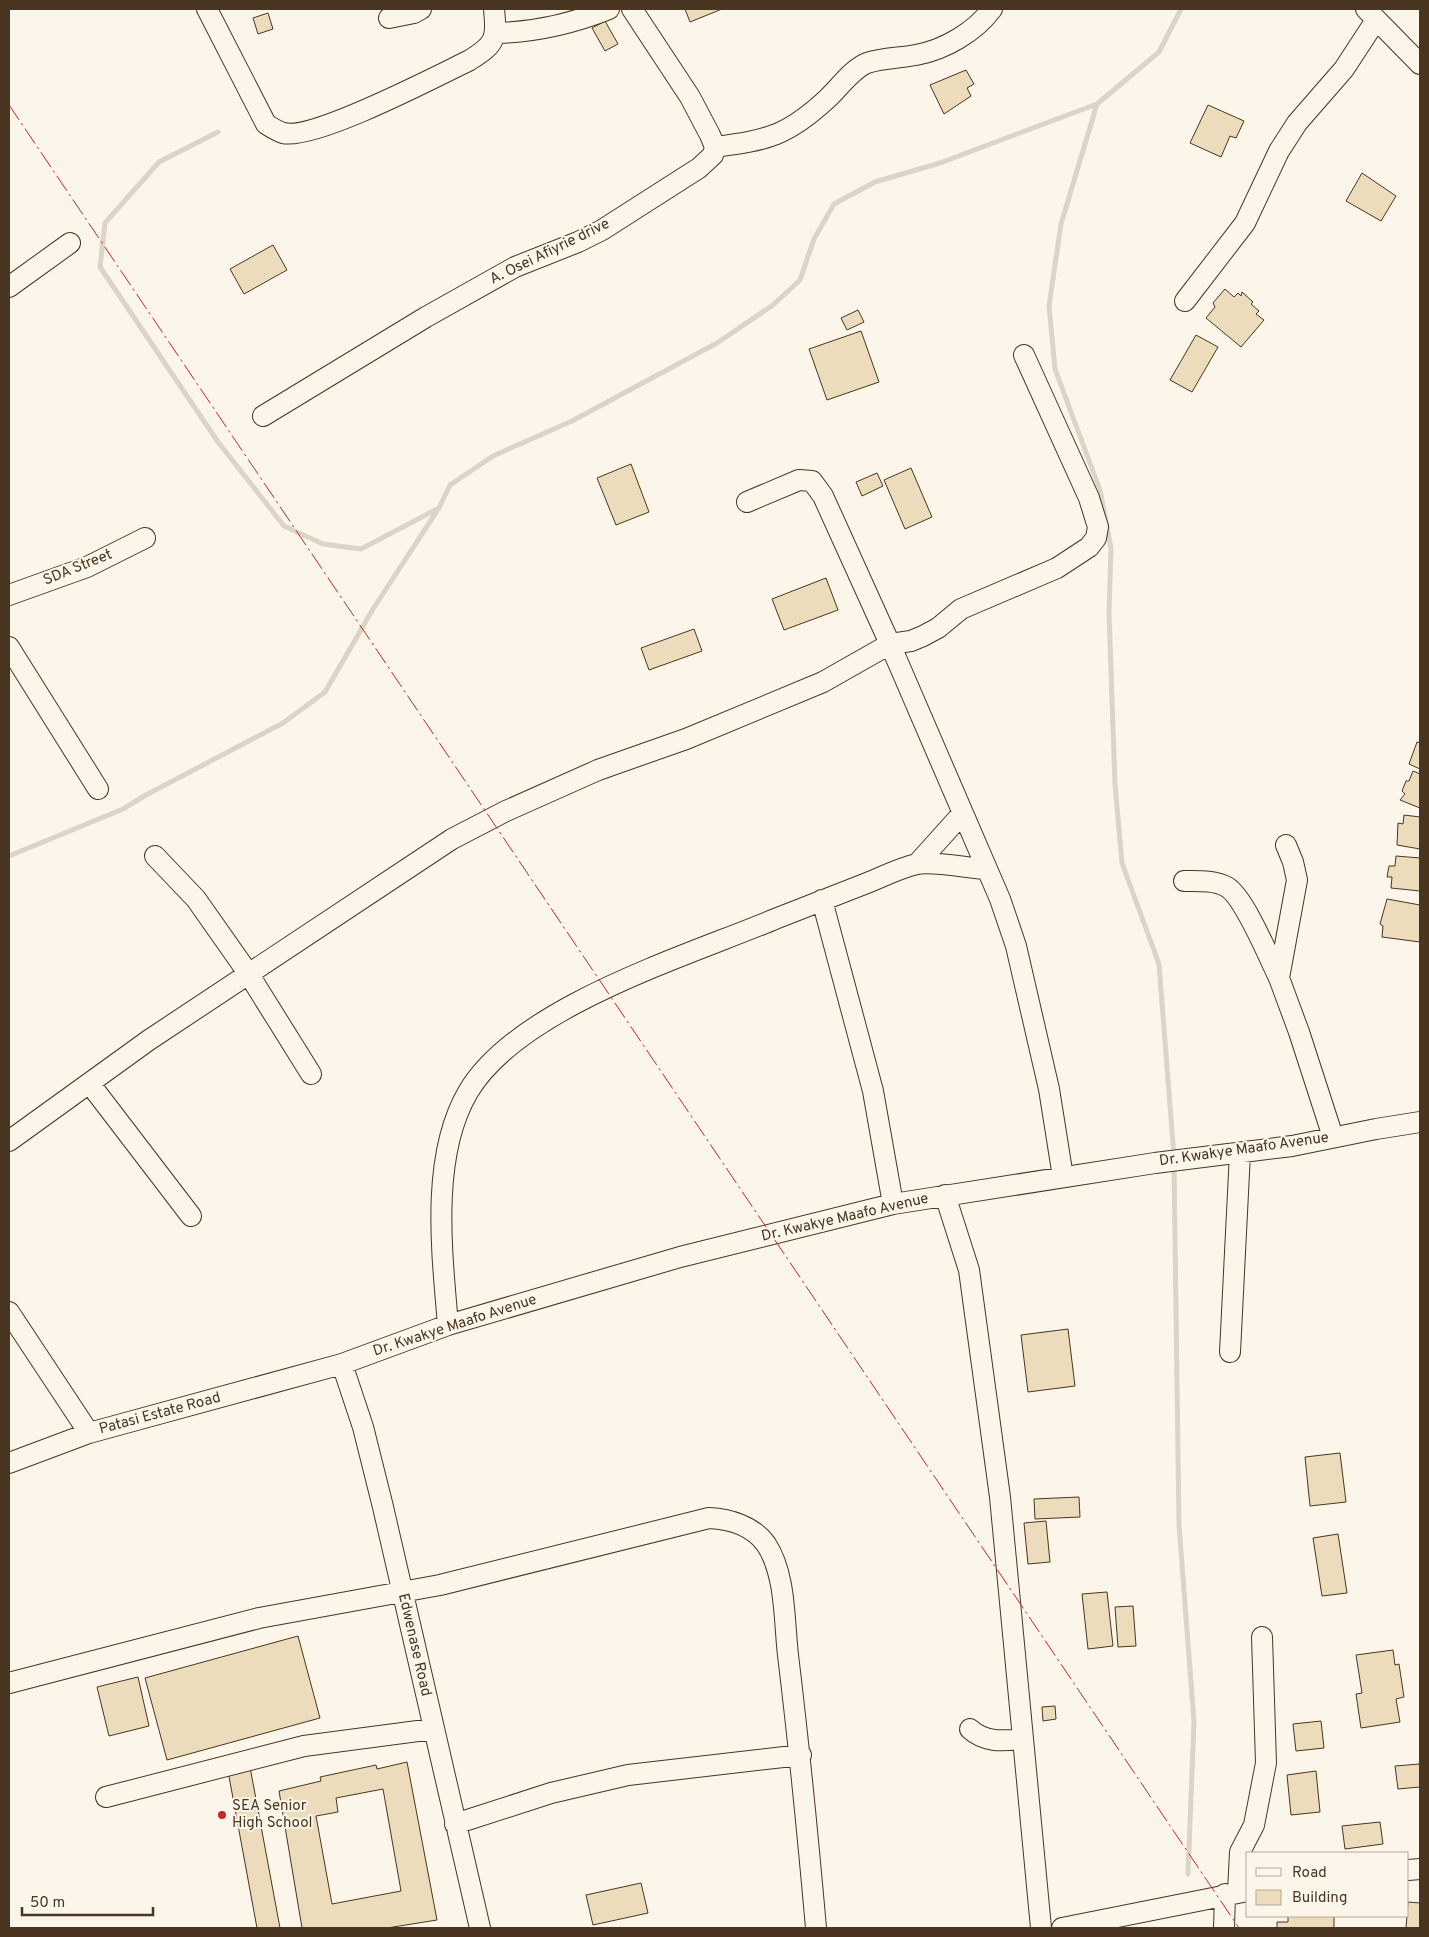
<svg xmlns="http://www.w3.org/2000/svg" width="1429" height="1937" font-family="Overpass,sans-serif">
<style>
.lines{fill:none;stroke-linecap:round;stroke-linejoin:round}
.stream{stroke:#dcd4c6;stroke-width:5}
.building{fill:#ecdcbc;stroke:#4a3520;fill-rule:evenodd}
.minor-casing{stroke:#4a3520;stroke-width:22}
.minor{stroke:#fbf6e9;stroke-width:20}
.power{stroke:#c62828;stroke-width:1;stroke-dasharray:18 4 2.5 4;stroke-linecap:butt}
.poi-dot{fill:#c62828;stroke:#fbf6e9;stroke-width:2}
.labels{text-anchor:middle;dominant-baseline:central;stroke-width:4;stroke-linejoin:round;paint-order:stroke}
.street-label{font-size:15px;fill:#4a3520;stroke:#fbf6e9}
.poi-label{font-size:15px;fill:#4a3520;stroke:#fbf6e9;text-anchor:start}
</style>
<rect width="100%" height="100%" fill="#fbf6e9"/>
<g class="lines">
<path class="stream" d="M 1097,104 L 1061,224 L 1049,306 L 1055,369 L 1100,490 L 1111,548 L 1109,613 L 1115,784 L 1122,863 L 1159,964 L 1174,1157
M 218,132 L 159,162 L 105,223 L 100,267 L 218,442 L 284,526 L 323,544 L 361,549 L 437,509
M 9,856 L 123,809 L 146,795 L 283,723 L 325,692 L 373,609 L 439,508 L 450,485 L 493,456 L 572,421 L 717,343 L 773,305 L 800,280 L 814,239 L 834,204 L 875,182 L 940,163 L 1097,104 L 1159,52 L 1181,9
M 1174,1165 L 1179,1525 L 1194,1722 L 1188,1874"/>
</g>
<path class="building" d="M 685,9 L 722,9 L 690,22 Z
M 268,13 L 273,29 L 258,34 L 253,18 Z
M 605,21 L 618,44 L 605,51 L 592,28 Z
M 966,70 L 974,84 L 967,88 L 971,96 L 944,114 L 930,85 Z
M 1208,105 L 1244,121 L 1236,138 L 1230,136 L 1221,157 L 1190,143 Z
M 1362,173 L 1396,196 L 1381,221 L 1346,201 Z
M 273,245 L 287,270 L 244,294 L 230,269 Z
M 1225,289 L 1234,297 L 1238,293 L 1241,296 L 1242,292 L 1253,302 L 1251,304 L 1259,311 L 1256,314 L 1264,320 L 1241,347 L 1206,318 L 1215,307 L 1213,303 Z
M 858,310 L 864,322 L 847,330 L 841,318 Z
M 861,331 L 879,382 L 827,400 L 809,349 Z
M 1196,335 L 1218,347 L 1192,392 L 1170,380 Z
M 631,464 L 649,512 L 616,525 L 597,478 Z
M 911,468 L 932,517 L 905,529 L 884,480 Z
M 877,473 L 883,486 L 862,496 L 856,482 Z
M 826,578 L 838,610 L 784,630 L 772,599 Z
M 694,629 L 702,651 L 649,670 L 641,648 Z
M 1417,742 L 1420,743 L 1420,769 L 1409,764 Z
M 1413,771 L 1420,774 L 1420,808 L 1400,800 L 1405,794 L 1402,791 L 1406,781 L 1409,781 Z
M 1404,815 L 1420,817 L 1420,849 L 1397,845 L 1398,823 L 1403,824 Z
M 1396,856 L 1420,858 L 1420,891 L 1391,888 L 1392,877 L 1387,877 L 1389,866 L 1395,866 Z
M 1387,899 L 1420,905 L 1420,942 L 1382,937 L 1383,926 L 1380,924 Z
M 1068,1329 L 1075,1386 L 1028,1392 L 1021,1335 Z
M 1340,1453 L 1346,1502 L 1310,1506 L 1305,1457 Z
M 1079,1497 L 1080,1517 L 1035,1519 L 1034,1499 Z
M 1046,1521 L 1050,1562 L 1028,1564 L 1024,1523 Z
M 1338,1534 L 1347,1593 L 1322,1596 L 1313,1538 Z
M 1107,1592 L 1113,1646 L 1088,1649 L 1082,1594 Z
M 1133,1606 L 1136,1646 L 1118,1647 L 1115,1607 Z
M 298,1636 L 320,1718 L 167,1760 L 145,1678 Z
M 1393,1650 L 1395,1665 L 1399,1664 L 1404,1697 L 1396,1699 L 1400,1722 L 1361,1728 L 1356,1694 L 1362,1693 L 1356,1655 Z
M 138,1677 L 149,1726 L 109,1736 L 97,1687 Z
M 1055,1706 L 1056,1719 L 1043,1721 L 1042,1707 Z
M 1321,1721 L 1324,1748 L 1296,1751 L 1293,1724 Z
M 407,1762 L 437,1920 L 387,1928 L 302,1928 L 279,1791 L 321,1781 L 320,1777 L 376,1765 L 377,1769 ZM 383,1789 L 401,1891 L 332,1904 L 316,1816 L 338,1812 L 336,1798 Z
M 1420,1764 L 1420,1787 L 1398,1789 L 1395,1766 Z
M 250,1767 L 280,1928 L 257,1928 L 228,1771 Z
M 1316,1771 L 1320,1812 L 1291,1815 L 1287,1775 Z
M 1380,1822 L 1383,1844 L 1345,1849 L 1342,1826 Z
M 641,1883 L 648,1913 L 593,1925 L 586,1895 Z
M 1408,1902 L 1420,1903 L 1420,1928 L 1406,1928 Z
M 1288,1916 L 1334,1916 L 1334,1928 L 1277,1928 L 1277,1922 L 1288,1922 Z"/>
<g class="lines">
<g class="minor-casing">
<path id="minor" d="M 207,9 L 266,124 C 271,127 277,131 283,133 C 313,141 437,76 470,60 C 496,44 497,38 494,9
M 1366,9 L 1420,64
M 389,18 L 414,13 L 421,9
M 497,33 C 535,32 574,23 609,9
M 715,147 C 768,140 787,136 827,99 C 839,88 852,69 867,63 C 882,58 900,58 916,55 C 944,50 975,32 992,9
M 9,287 L 70,243
M 1185,301 L 1245,223 L 1279,151 L 1297,123 L 1344,69 L 1376,20
M 1024,355 L 1089,498 L 1098,527 L 1096,538 L 1089,547 L 1057,568 L 961,609 L 938,628 L 923,636 L 911,641 L 890,644 L 1000,899 L 1016,946 L 1049,1089 L 1063,1177
M 263,416 L 426,317 L 515,267 L 578,242 L 602,230 L 699,168 L 713,155 L 715,147 L 710,135 L 690,97 L 632,9
M 9,595 L 87,567 L 145,538
M 9,647 L 98,789
M 1286,845 L 1293,862 L 1297,880 L 1279,978 L 1299,1032 L 1333,1137
M 155,856 L 196,899 L 248,973 L 311,1074
M 917,864 L 962,814
M 1184,881 C 1198,881 1215,880 1227,887 C 1245,898 1269,958 1279,978
M 822,900 L 873,1091 L 893,1204
M 90,1084 L 191,1216
M 9,1141 L 149,1040 L 452,839 L 506,811 L 598,770 L 686,739 L 823,682 L 890,644 L 823,496 L 812,481 L 799,480 L 747,502
M 945,1195 L 969,1270 L 1000,1497 L 1041,1928
M 9,1312 L 89,1433 L 342,1364 L 448,1325 L 680,1257 L 893,1204 L 1155,1163 L 1292,1146 L 1376,1129 L 1420,1122
M 448,1325 C 442,1253 430,1157 468,1092 C 518,1007 687,956 775,919 C 805,907 836,895 867,883 C 882,877 900,868 917,864 C 933,861 968,868 986,869
M 1230,1352 L 1240,1153
M 342,1364 L 363,1427 L 383,1507 L 480,1928
M 9,1463 L 89,1433
M 9,1683 L 259,1618 L 440,1585 L 709,1518 C 730,1519 753,1526 766,1544 C 786,1574 784,1621 788,1655 C 799,1746 808,1837 816,1928
M 970,1729 C 985,1743 1003,1741 1023,1739
M 106,1797 L 304,1746 L 433,1729
M 455,1824 L 551,1793 L 628,1775 L 801,1755
M 1408,1870 L 1420,1869
M 1238,1892 L 1240,1852 L 1254,1825 L 1266,1763 L 1262,1637
M 1062,1928 L 1248,1891
M 1224,1928 L 1225,1894"/>
</g>
<use href="#minor" class="minor"/>
<path class="power" d="M 9,105 L 1239,1928"/>
</g>
<circle class="poi-dot" cx="222" cy="1815" r="5"/>
<g class="labels">
<g class="street-label">
<text transform="translate(550 252) rotate(-26)">A. Osei Afiyrie drive</text>
<text transform="translate(78 568) rotate(-22)">SDA Street</text>
<text transform="translate(1244 1150) rotate(-8)">Dr. Kwakye Maafo Avenue</text>
<text transform="translate(845 1218) rotate(-13)">Dr. Kwakye Maafo Avenue</text>
<text transform="translate(455 1326) rotate(-18)">Dr. Kwakye Maafo Avenue</text>
<text transform="translate(160 1414) rotate(-15)">Patasi Estate Road</text>
<text transform="translate(414 1645) rotate(77)">Edwenase Road</text>
</g>
<g class="poi-label">
<text x="232" y="1806">SEA Senior<tspan x="232" dy="17">High School</tspan></text>
</g>
</g>
<rect width="1429" height="1937" fill="none" stroke="#4a3520" stroke-width="20"/>
<rect x="1246" y="1852" width="162" height="65" fill="#fbf6e9" stroke="#b4a999"/>
<rect x="1256" y="1868" width="25" height="8" fill="#fbf6e9" stroke="#b4a999"/>
<text x="1292" y="1877" font-size="15" fill="#4a3520">Road</text>
<rect x="1256" y="1890" width="25" height="15" fill="#ecdcbc" stroke="#b4a999"/>
<text x="1292" y="1902" font-size="15" fill="#4a3520">Building</text>
<path d="M22 1907v8h131v-8" fill="none" stroke="#4a3520" stroke-width="2.5"/>
<text x="30" y="1907" font-size="15" fill="#4a3520" stroke="#fbf6e9" stroke-width="4" paint-order="stroke">50 m</text>
</svg>
